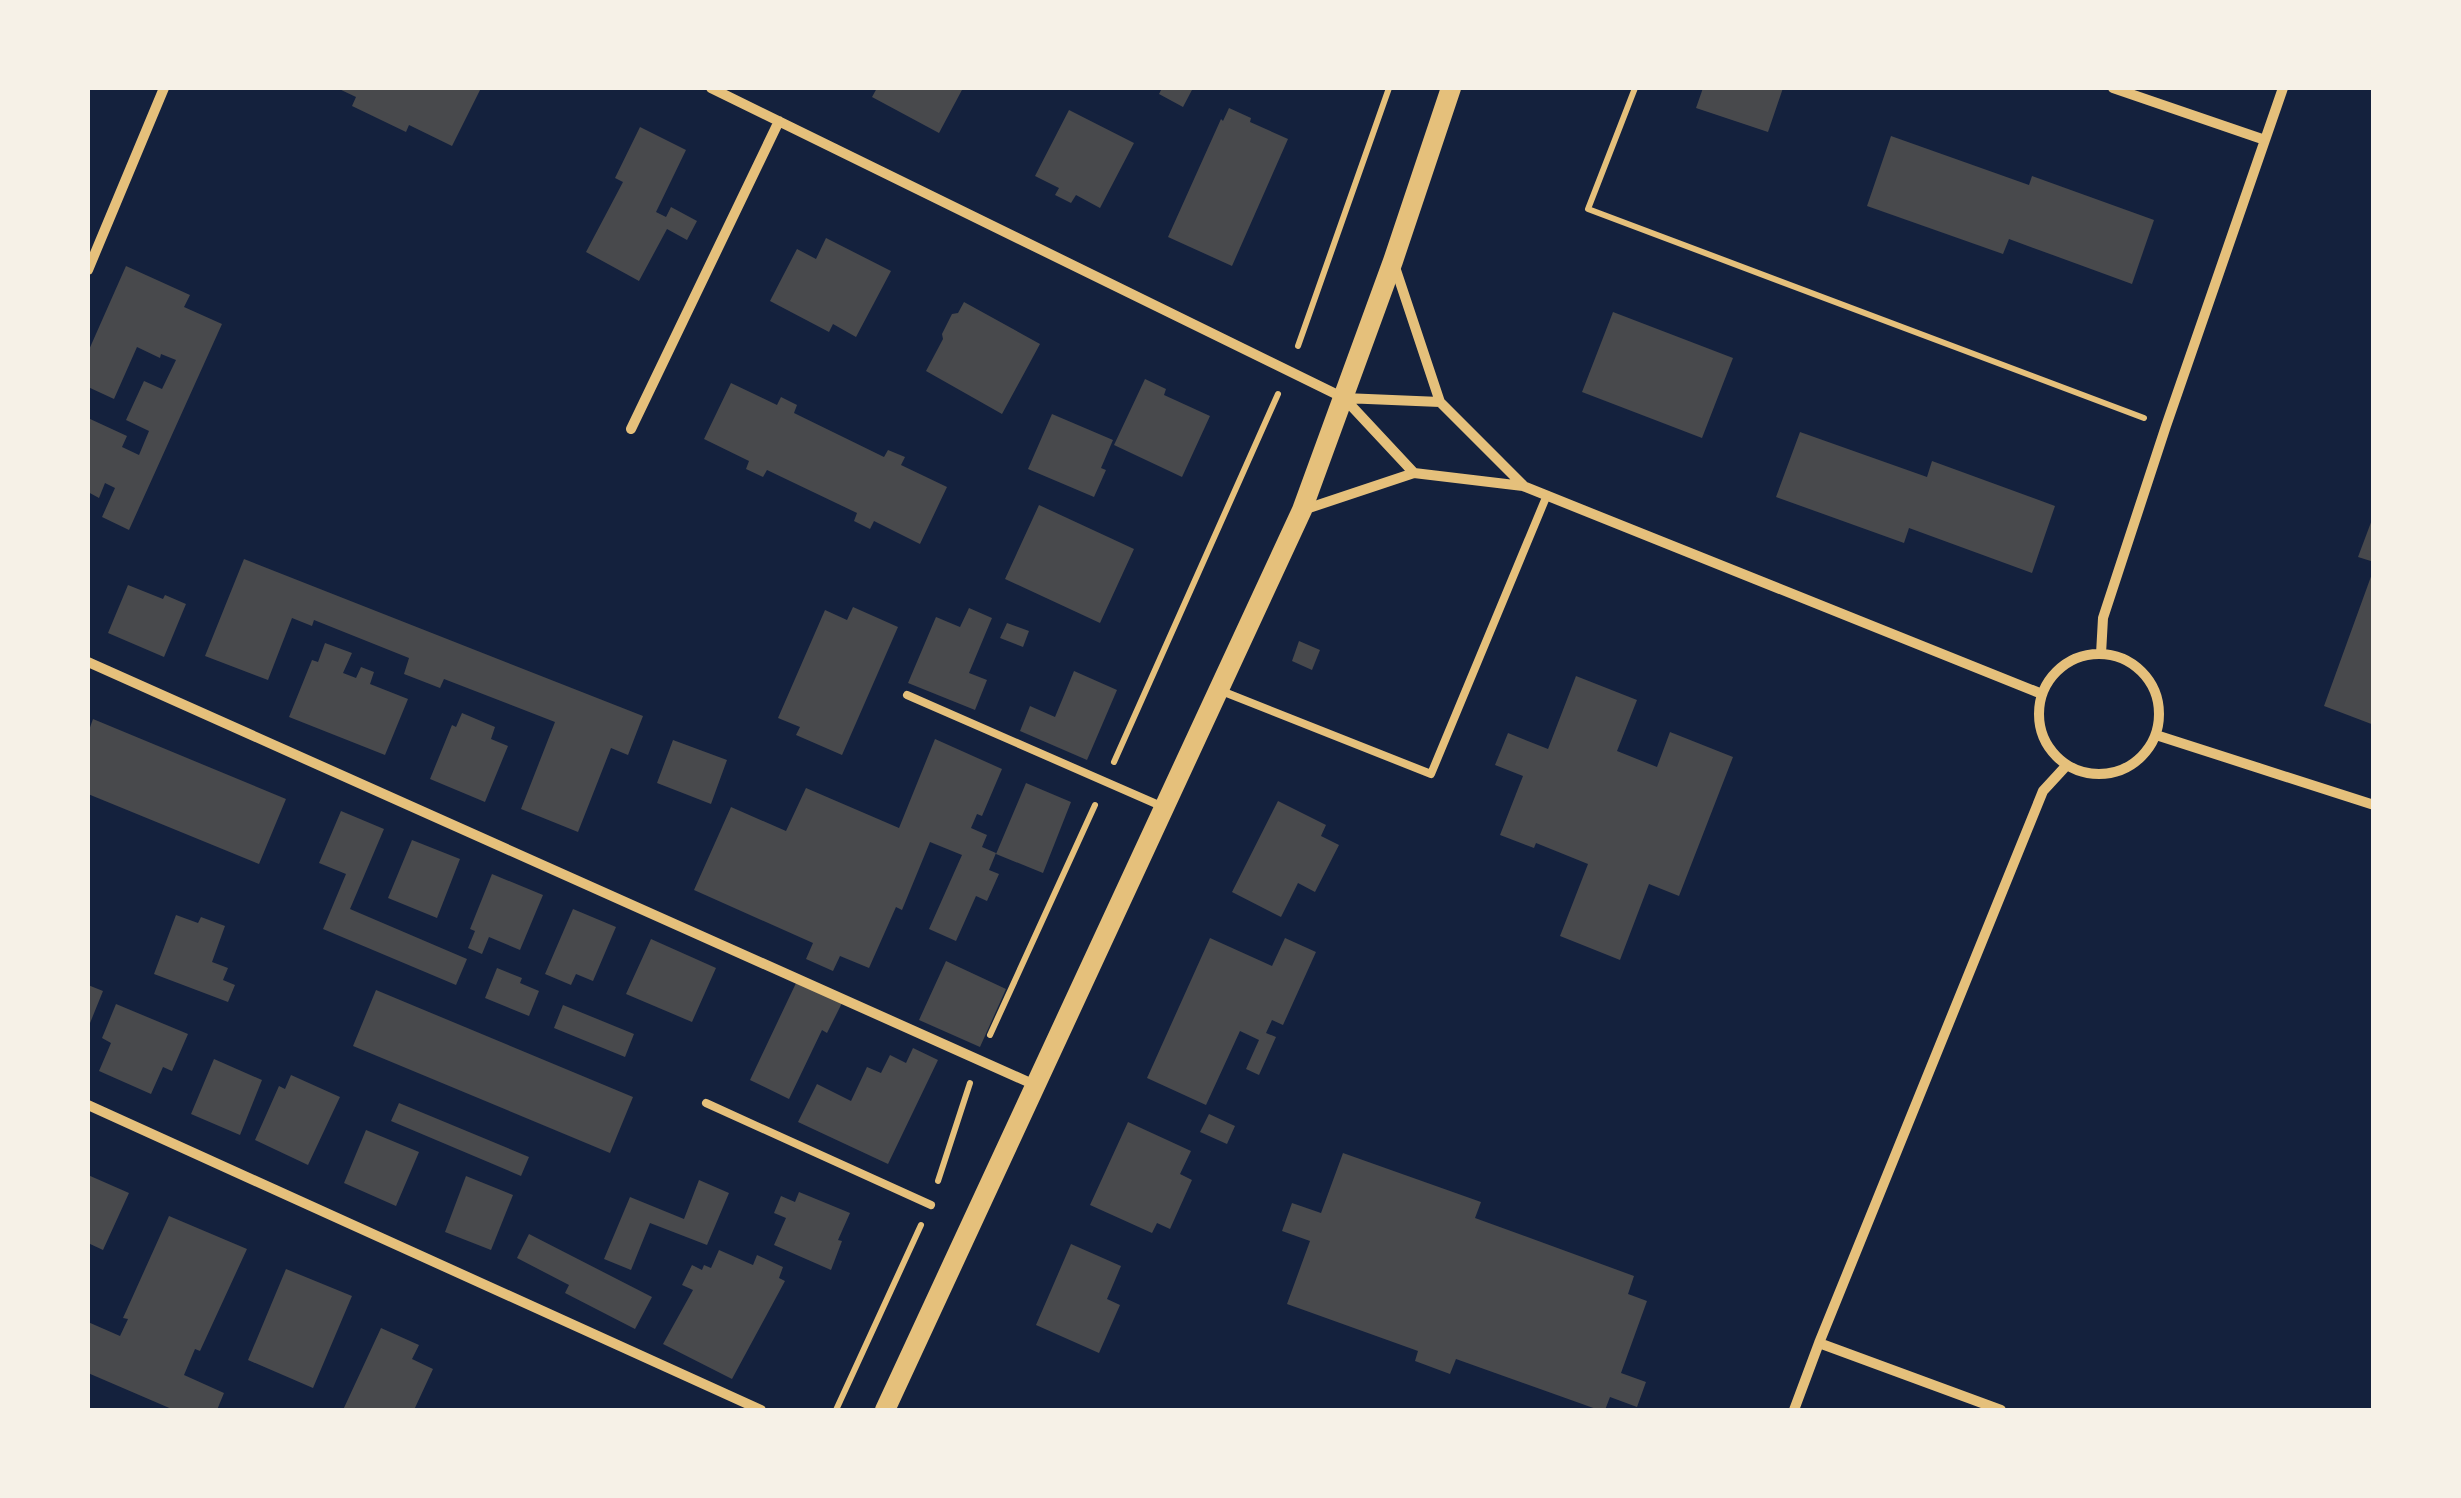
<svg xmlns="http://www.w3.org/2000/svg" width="2461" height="1498" font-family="Barlow,sans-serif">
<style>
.building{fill:#48494c}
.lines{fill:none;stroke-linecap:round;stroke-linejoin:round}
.path{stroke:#e5c07b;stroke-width:6}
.service{stroke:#e5c07b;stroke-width:8}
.minor{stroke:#e5c07b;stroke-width:10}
.secondary{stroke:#e5c07b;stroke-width:20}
</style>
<rect width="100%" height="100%" fill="#14213d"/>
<path class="building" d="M 337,88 L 481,88 L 452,146 L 409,125 L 406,132 L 352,106 L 356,97 Z
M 877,88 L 963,88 L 939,133 L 872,97 Z
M 1162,88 L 1193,88 L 1183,107 L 1159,94 Z
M 1703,88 L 1783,88 L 1768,132 L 1696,108 Z
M 1229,108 L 1251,118 L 1250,122 L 1288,139 L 1232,266 L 1168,237 L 1221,119 L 1223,121 Z
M 1069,110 L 1134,143 L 1100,208 L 1076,195 L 1071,203 L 1055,195 L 1059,188 L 1035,176 Z
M 640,127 L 686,150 L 656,212 L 666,217 L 671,207 L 697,221 L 687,240 L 667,229 L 639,281 L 586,252 L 623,182 L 615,178 Z
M 1891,136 L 2029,185 L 2032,176 L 2154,220 L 2132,284 L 2009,239 L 2003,254 L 1867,206 Z
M 826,238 L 891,271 L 856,337 L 833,324 L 829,332 L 770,301 L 797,249 L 816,259 Z
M 126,266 L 190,295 L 184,307 L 222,324 L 129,530 L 102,517 L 115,488 L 105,483 L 99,498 L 88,492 L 88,418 L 127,436 L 122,447 L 139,455 L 149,431 L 126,420 L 144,381 L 162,389 L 176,360 L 161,354 L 160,358 L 137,347 L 114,399 L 88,387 L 88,352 Z
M 964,302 L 1040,344 L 1002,414 L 926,371 L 943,339 L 942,334 L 952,314 L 958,313 Z
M 1613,312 L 1733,358 L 1702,438 L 1582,392 Z
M 1145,379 L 1166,389 L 1164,395 L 1210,416 L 1182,477 L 1114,445 Z
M 731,383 L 777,405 L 781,397 L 797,405 L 794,413 L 884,457 L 888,450 L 905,457 L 901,465 L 947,487 L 920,544 L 874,521 L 870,529 L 854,521 L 857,513 L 767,470 L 763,477 L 746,469 L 749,461 L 704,439 Z
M 1052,414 L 1113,440 L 1101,468 L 1106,470 L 1094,497 L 1028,469 Z
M 1800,432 L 1927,477 L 1932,461 L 2055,506 L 2032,573 L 1909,528 L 1904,543 L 1776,497 Z
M 1039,505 L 1134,549 L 1100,623 L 1005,579 Z
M 2373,517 L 2374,517 L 2374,562 L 2358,557 Z
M 244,559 L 643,716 L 628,755 L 611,748 L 578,832 L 521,809 L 555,722 L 444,679 L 440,688 L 404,674 L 409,658 L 314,620 L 312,626 L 292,618 L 268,680 L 205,656 Z
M 2373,571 L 2374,571 L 2374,725 L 2324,706 Z
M 128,585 L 163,599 L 165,595 L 186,604 L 164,657 L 108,633 Z
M 853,607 L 898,627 L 842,755 L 796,735 L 800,727 L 778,718 L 825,610 L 847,620 Z
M 969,608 L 992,618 L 969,673 L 987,680 L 975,710 L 908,683 L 936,617 L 960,627 Z
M 1007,623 L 1029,631 L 1023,647 L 1000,638 Z
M 1299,641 L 1320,650 L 1312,670 L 1292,661 Z
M 325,643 L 352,653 L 343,673 L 356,678 L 361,667 L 374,672 L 370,684 L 408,699 L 385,755 L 289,717 L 312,660 L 318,662 Z
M 1074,671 L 1117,690 L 1087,760 L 1020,731 L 1030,706 L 1055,717 Z
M 1576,676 L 1637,700 L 1617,751 L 1657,767 L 1670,732 L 1733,757 L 1679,896 L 1649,884 L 1620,960 L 1560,936 L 1588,864 L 1536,843 L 1534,848 L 1500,835 L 1523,776 L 1495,765 L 1508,733 L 1548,749 Z
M 462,713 L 495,727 L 491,739 L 508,746 L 485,802 L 430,779 L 452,725 L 456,727 Z
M 93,719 L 286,799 L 259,864 L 88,794 L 88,733 Z
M 935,739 L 1002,769 L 982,816 L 977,814 L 971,828 L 987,835 L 982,847 L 996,853 L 989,870 L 999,874 L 987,901 L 976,896 L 956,941 L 929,929 L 962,855 L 930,842 L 902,910 L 896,907 L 869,968 L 840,956 L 833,971 L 806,959 L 813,943 L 694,890 L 731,807 L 786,831 L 806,788 L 899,828 Z
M 673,740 L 727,760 L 711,804 L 657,783 Z
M 1026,783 L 1071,802 L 1043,873 L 996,854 Z
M 1278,801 L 1326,825 L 1321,836 L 1339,845 L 1315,892 L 1298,883 L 1281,917 L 1232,892 Z
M 341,811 L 384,829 L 350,909 L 467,959 L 456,985 L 323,929 L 346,874 L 319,863 Z
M 412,840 L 460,859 L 437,918 L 388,898 Z
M 492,874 L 543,895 L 520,950 L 489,937 L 482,954 L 468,948 L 475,931 L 470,929 Z
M 573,909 L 616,927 L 593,981 L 576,974 L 571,985 L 545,974 Z
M 176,915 L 198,923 L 201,917 L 225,926 L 212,962 L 228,968 L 223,980 L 235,985 L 228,1002 L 154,974 Z
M 1210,938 L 1272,966 L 1285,938 L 1316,952 L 1283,1025 L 1272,1020 L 1266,1033 L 1276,1037 L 1259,1075 L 1246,1069 L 1259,1040 L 1240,1031 L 1206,1105 L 1147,1078 Z
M 651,939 L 716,968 L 692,1022 L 626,994 Z
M 946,961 L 1006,989 L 980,1047 L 919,1020 Z
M 497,968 L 522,978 L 520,983 L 539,991 L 529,1016 L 485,998 Z
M 797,981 L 842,1003 L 827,1033 L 822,1030 L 789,1099 L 750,1080 Z
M 88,985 L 103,991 L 88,1028 Z
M 376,990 L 633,1097 L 610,1153 L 353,1046 Z
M 116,1004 L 188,1034 L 172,1071 L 163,1067 L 151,1094 L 99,1071 L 111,1043 L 102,1038 Z
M 563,1005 L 634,1034 L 625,1057 L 554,1028 Z
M 913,1048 L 938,1060 L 888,1164 L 798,1122 L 817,1084 L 851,1101 L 867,1067 L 881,1073 L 890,1055 L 906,1063 Z
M 214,1059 L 262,1080 L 240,1135 L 191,1114 Z
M 291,1075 L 340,1097 L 308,1165 L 255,1140 L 279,1086 L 285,1089 Z
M 399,1103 L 529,1157 L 521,1176 L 391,1121 Z
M 1209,1114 L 1235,1126 L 1227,1144 L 1200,1132 Z
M 1128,1122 L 1191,1151 L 1180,1174 L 1192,1180 L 1170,1229 L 1157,1223 L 1152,1233 L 1090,1205 Z
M 366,1130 L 419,1152 L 396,1206 L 344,1183 Z
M 1343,1153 L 1481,1202 L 1475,1218 L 1634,1276 L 1628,1294 L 1647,1301 L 1621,1373 L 1646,1382 L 1637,1407 L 1610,1397 L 1605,1410 L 1599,1410 L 1456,1359 L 1450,1374 L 1415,1361 L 1418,1351 L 1287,1304 L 1310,1241 L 1282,1231 L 1292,1203 L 1321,1213 Z
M 88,1175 L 129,1193 L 103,1250 L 88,1243 Z
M 466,1176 L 513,1195 L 491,1250 L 445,1232 Z
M 699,1180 L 729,1193 L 707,1245 L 650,1223 L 631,1270 L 604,1259 L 630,1197 L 684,1219 Z
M 799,1192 L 850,1213 L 838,1240 L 842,1241 L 831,1270 L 774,1245 L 786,1218 L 774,1213 L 781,1196 L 795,1202 Z
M 169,1216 L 247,1249 L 200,1351 L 195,1349 L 184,1375 L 224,1393 L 217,1410 L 174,1410 L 88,1373 L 88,1322 L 120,1336 L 128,1319 L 123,1318 Z
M 529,1234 L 652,1297 L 635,1329 L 565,1293 L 569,1285 L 517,1258 Z
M 1071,1244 L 1121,1266 L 1107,1299 L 1120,1305 L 1099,1353 L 1036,1325 Z
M 719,1250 L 753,1265 L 757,1255 L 783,1267 L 779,1278 L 785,1281 L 732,1379 L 663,1344 L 693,1290 L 682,1285 L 692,1265 L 702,1270 L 704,1265 L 711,1268 Z
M 286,1269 L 352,1296 L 313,1388 L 248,1360 Z
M 381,1328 L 419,1345 L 412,1359 L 433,1369 L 414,1410 L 343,1410 Z"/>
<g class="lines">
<path class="path" d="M 1635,88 L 1588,209 L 2144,418
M 1298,346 L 1389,88
M 1114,762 L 1278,394
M 990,1035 L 1095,805
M 938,1181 L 970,1083
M 836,1410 L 921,1225"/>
<path class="service" d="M 1219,690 L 1431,774 L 1547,495
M 907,695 L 1161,806
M 706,1103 L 931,1205"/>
<path class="minor" d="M 711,88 L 1344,398 L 1414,473
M 2113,88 L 2265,140
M 1394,264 L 1440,402 L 1523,485
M 88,270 L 164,88
M 1344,398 L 1440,402
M 631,429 L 779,121
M 1303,510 L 1414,473 L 1523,486 L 2042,694
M2039 714a60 60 0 1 1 120 0a60 60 0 1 1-120 0Z
M 2101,654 L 2103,618 L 2166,426 L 2283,88
M 88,662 L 1035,1085
M 2156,735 L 2374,805
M 88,1105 L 761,1410
M 1819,1343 L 2001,1410
M 1794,1410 L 1819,1343 L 2043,791 L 2066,766"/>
<path class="secondary" d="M 885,1410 L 1302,510 L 1393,261 L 1451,88"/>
</g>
<rect width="2461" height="1498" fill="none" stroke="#f6f1e7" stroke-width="180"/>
</svg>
